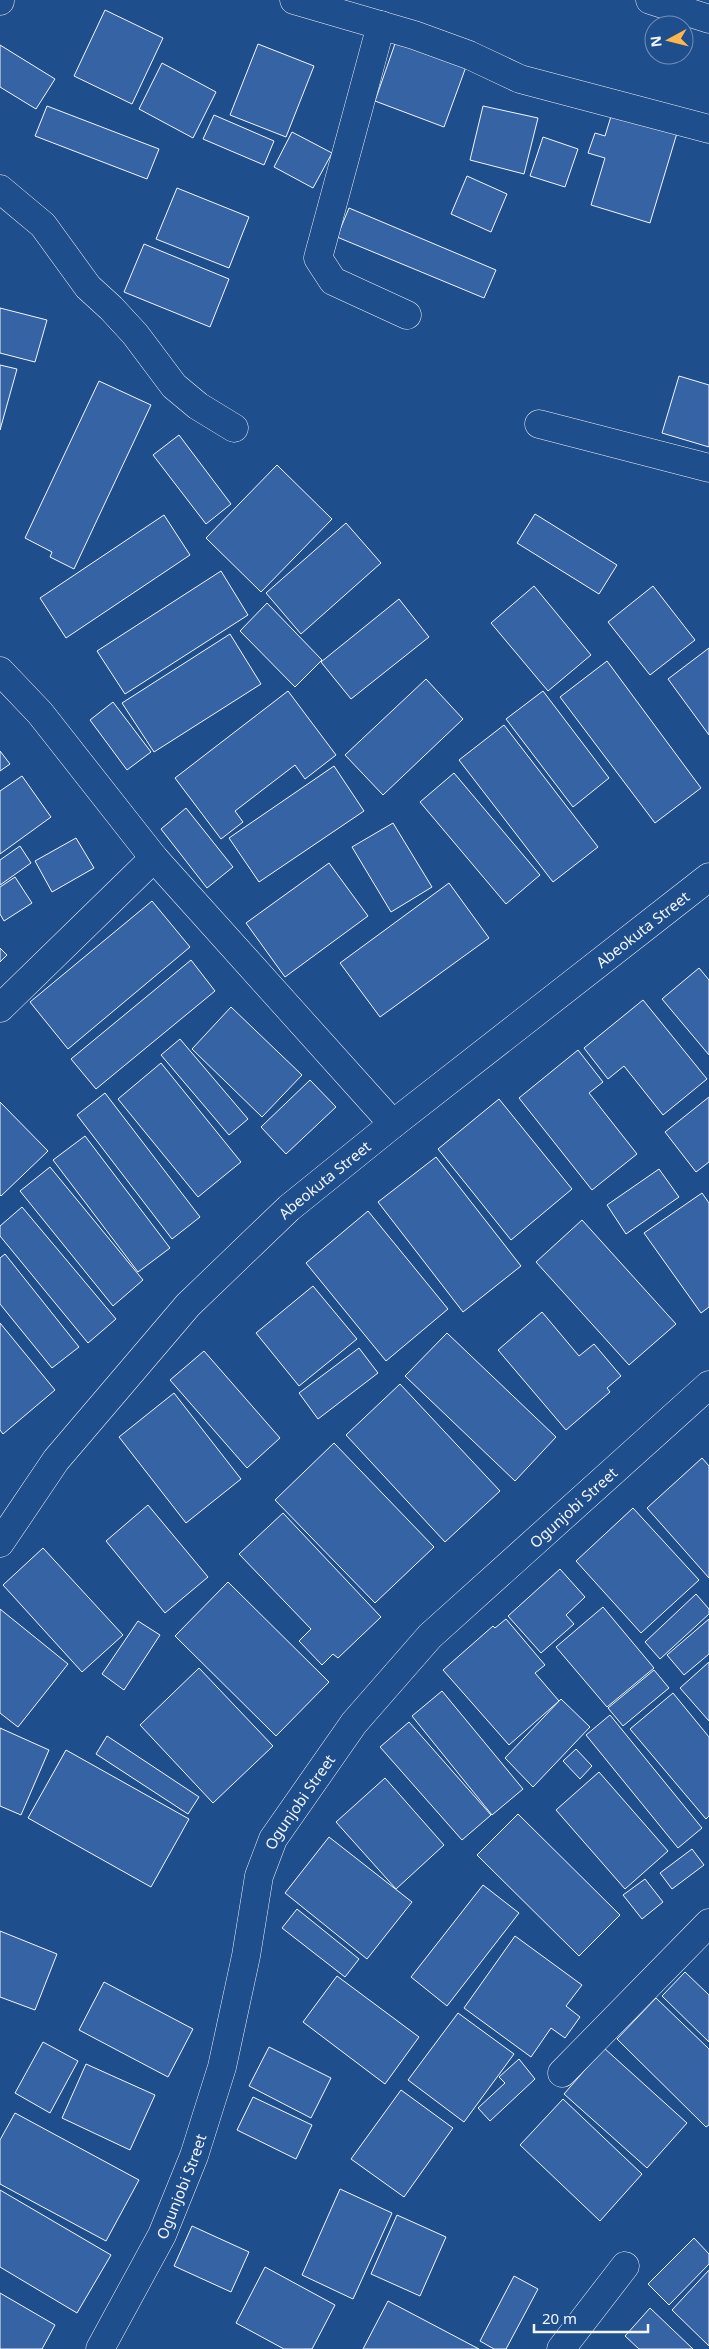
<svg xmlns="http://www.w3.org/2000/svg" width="709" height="2349" font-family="'Noto Sans',sans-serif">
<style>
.building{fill:#3563a3;stroke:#f2f6ff}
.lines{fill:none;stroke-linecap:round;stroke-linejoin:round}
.minor-casing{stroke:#f2f6ff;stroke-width:29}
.highway-casing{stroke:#f2f6ff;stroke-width:29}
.minor{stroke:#1f4e8c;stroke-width:28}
.highway{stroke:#1f4e8c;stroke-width:28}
.labels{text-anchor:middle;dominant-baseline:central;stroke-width:4;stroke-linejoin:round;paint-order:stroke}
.street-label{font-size:15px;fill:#f2f6ff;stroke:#1f4e8c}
</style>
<rect width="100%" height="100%" fill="#1f4e8c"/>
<path class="building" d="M 105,10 L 163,38 L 132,104 L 74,76 Z
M 397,38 L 467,64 L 444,127 L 375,101 Z
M 258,44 L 314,66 L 286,137 L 230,115 Z
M 0,45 L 55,79 L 36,109 L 0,87 Z
M 162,63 L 216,92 L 193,138 L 139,109 Z
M 47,106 L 159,149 L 147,179 L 35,136 Z
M 483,106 L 538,118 L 524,174 L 470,160 Z
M 612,113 L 677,133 L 650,223 L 591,205 L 605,158 L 588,153 L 595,133 L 605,136 Z
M 214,115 L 274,141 L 264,165 L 203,139 Z
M 292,132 L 332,153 L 313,188 L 274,167 Z
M 543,137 L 578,149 L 565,187 L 530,176 Z
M 467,176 L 507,194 L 491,232 L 451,214 Z
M 177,188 L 249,217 L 229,268 L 156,239 Z
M 349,208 L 496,270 L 484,298 L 337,237 Z
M 144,244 L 229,279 L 210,327 L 124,292 Z
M 0,308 L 47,320 L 35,362 L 0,353 Z
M 0,365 L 17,369 L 0,430 Z
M 679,376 L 709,385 L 709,447 L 662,433 Z
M 99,381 L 151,405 L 74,569 L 50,557 L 52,552 L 25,538 Z
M 179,435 L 231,504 L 206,524 L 153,455 Z
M 277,465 L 332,519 L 261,592 L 206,538 Z
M 535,514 L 617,565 L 599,594 L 517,543 Z
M 164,515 L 190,555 L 66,638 L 40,598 Z
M 346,523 L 381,563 L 301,634 L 266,593 Z
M 221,571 L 248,615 L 125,694 L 97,651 Z
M 534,586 L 591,655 L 548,691 L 491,623 Z
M 653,586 L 695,640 L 650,675 L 608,622 Z
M 399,599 L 429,637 L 351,699 L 321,662 Z
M 267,603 L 322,660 L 295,687 L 240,631 Z
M 230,634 L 261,684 L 154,752 L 122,703 Z
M 709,648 L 709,735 L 668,679 Z
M 607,661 L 701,788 L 655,823 L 560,697 Z
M 426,679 L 463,719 L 383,795 L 345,755 Z
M 288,691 L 336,755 L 305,779 L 295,765 L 235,811 L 243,822 L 221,839 L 175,778 Z
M 543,691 L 609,778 L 573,807 L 506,719 Z
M 113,702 L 151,752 L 127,770 L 90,720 Z
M 504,725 L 598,847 L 553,882 L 459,760 Z
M 0,751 L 10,764 L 0,771 Z
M 334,766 L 364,811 L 259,882 L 229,838 Z
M 454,773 L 540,875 L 506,904 L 420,802 Z
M 22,776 L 51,817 L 0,854 L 0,791 Z
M 186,808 L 233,867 L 207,888 L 161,829 Z
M 393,823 L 432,887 L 391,912 L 352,847 Z
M 76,838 L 94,868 L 52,892 L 35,861 Z
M 20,846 L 31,863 L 0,885 L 0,860 Z
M 329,863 L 368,916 L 285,977 L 246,923 Z
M 15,877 L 32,903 L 4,921 L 0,914 L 0,887 Z
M 449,883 L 489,938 L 380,1017 L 340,963 Z
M 152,901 L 190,947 L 68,1049 L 30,1002 Z
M 0,948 L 7,955 L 0,962 Z
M 191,960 L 215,991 L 96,1089 L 71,1059 Z
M 699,968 L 709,980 L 709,1055 L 662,999 Z
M 643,1000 L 707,1079 L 663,1115 L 624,1066 L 608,1079 L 584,1048 Z
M 231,1007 L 302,1075 L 262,1117 L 192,1049 Z
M 180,1039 L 248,1119 L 229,1135 L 161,1055 Z
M 578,1050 L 603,1082 L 589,1093 L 637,1154 L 592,1190 L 519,1098 Z
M 161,1063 L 241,1162 L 198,1197 L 118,1099 Z
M 310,1080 L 336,1107 L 286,1154 L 261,1127 Z
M 105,1093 L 200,1217 L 172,1239 L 77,1115 Z
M 709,1097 L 709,1162 L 696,1172 L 665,1132 Z
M 499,1099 L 572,1189 L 511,1240 L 438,1149 Z
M 0,1102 L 48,1151 L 1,1196 L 0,1195 Z
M 85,1136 L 170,1248 L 138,1272 L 53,1160 Z
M 436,1157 L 521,1266 L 463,1312 L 378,1202 Z
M 50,1167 L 143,1280 L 113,1306 L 20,1191 Z
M 659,1169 L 679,1197 L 626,1234 L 607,1205 Z
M 702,1193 L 709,1203 L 709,1307 L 701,1313 L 644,1233 Z
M 22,1207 L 116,1319 L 88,1343 L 0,1236 L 0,1226 Z
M 368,1211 L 448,1309 L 386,1361 L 306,1263 Z
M 582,1220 L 676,1324 L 629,1365 L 536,1262 Z
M 5,1254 L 79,1347 L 52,1368 L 0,1304 L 0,1258 Z
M 313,1286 L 357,1339 L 299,1386 L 256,1333 Z
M 542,1312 L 579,1356 L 594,1344 L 621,1376 L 607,1388 L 610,1392 L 566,1430 L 498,1350 Z
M 0,1323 L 55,1390 L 3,1434 L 0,1430 Z
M 447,1333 L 556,1437 L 515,1481 L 405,1376 Z
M 359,1348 L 378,1373 L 318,1419 L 299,1393 Z
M 204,1351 L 280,1438 L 247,1468 L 170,1380 Z
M 400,1384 L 500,1491 L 445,1542 L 346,1435 Z
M 174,1393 L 241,1479 L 186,1523 L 119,1437 Z
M 334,1443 L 434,1547 L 375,1603 L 275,1500 Z
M 702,1458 L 709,1466 L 709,1578 L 647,1508 Z
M 148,1505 L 208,1577 L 165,1613 L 106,1541 Z
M 633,1508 L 699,1580 L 641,1633 L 576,1561 Z
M 283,1513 L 381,1617 L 338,1658 L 333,1654 L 322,1665 L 299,1641 L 311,1629 L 239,1554 Z
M 43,1548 L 123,1635 L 82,1672 L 3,1585 Z
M 560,1569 L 585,1597 L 566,1615 L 574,1624 L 541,1653 L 508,1616 Z
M 228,1582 L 329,1682 L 276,1736 L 175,1636 Z
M 696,1594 L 709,1609 L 709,1614 L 660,1659 L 645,1642 Z
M 603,1607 L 654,1668 L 607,1707 L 556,1647 Z
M 0,1609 L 68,1664 L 18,1727 L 0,1713 Z
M 506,1619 L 545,1665 L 535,1673 L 559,1701 L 509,1745 L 443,1670 L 493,1626 L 495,1628 Z
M 709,1619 L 709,1654 L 684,1675 L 667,1655 Z
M 138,1621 L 160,1635 L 124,1690 L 102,1674 Z
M 709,1662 L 709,1721 L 680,1688 Z
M 199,1668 L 273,1746 L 213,1803 L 140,1725 Z
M 654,1670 L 669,1688 L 623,1726 L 608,1708 Z
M 442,1691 L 523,1789 L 492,1815 L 412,1716 Z
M 673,1693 L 709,1737 L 709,1816 L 706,1819 L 630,1729 Z
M 561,1699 L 590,1727 L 533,1787 L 505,1758 Z
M 610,1715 L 702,1828 L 678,1848 L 586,1735 Z
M 409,1722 L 491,1815 L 462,1840 L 380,1747 Z
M 0,1728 L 49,1750 L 21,1815 L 0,1806 Z
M 107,1736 L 199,1797 L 188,1814 L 96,1754 Z
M 576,1749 L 592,1766 L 580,1779 L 563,1761 Z
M 66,1750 L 189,1819 L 151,1887 L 28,1818 Z
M 599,1772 L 668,1851 L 625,1889 L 556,1810 Z
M 385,1778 L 444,1845 L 396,1889 L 336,1822 Z
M 518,1814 L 620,1915 L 579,1956 L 477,1855 Z
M 329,1837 L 412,1902 L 367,1959 L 285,1893 Z
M 692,1849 L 704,1865 L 672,1889 L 660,1873 Z
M 645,1879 L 663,1902 L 642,1919 L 623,1895 Z
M 483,1885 L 519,1913 L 447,2006 L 411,1977 Z
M 297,1909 L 359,1959 L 345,1977 L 282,1928 Z
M 0,1931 L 57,1954 L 35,2010 L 0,1997 Z
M 515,1936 L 582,1985 L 566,2006 L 580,2017 L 565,2038 L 551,2028 L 531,2057 L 464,2008 Z
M 685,1972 L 709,1995 L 709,2042 L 662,1996 Z
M 337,1976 L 419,2037 L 385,2084 L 303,2022 Z
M 104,1982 L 193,2029 L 168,2077 L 79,2030 Z
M 656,1998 L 709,2049 L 709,2125 L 706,2127 L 617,2039 Z
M 458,2013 L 514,2054 L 464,2122 L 408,2080 Z
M 43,2042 L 78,2061 L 50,2113 L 15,2093 Z
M 269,2047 L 331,2078 L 311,2118 L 249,2086 Z
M 604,2048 L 687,2123 L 647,2168 L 564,2094 Z
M 519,2059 L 535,2079 L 490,2121 L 478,2108 L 505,2083 L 499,2077 Z
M 86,2064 L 155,2095 L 130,2150 L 62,2118 Z
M 401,2090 L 453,2128 L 404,2197 L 351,2159 Z
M 253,2097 L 312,2125 L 296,2159 L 237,2130 Z
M 563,2099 L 642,2174 L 600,2221 L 520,2145 Z
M 15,2113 L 139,2180 L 106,2241 L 0,2184 L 0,2140 Z
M 340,2189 L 392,2213 L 353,2299 L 302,2275 Z
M 0,2190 L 111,2255 L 77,2313 L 0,2267 Z
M 397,2215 L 446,2237 L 420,2296 L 371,2274 Z
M 192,2226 L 249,2252 L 231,2292 L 174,2266 Z
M 694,2238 L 709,2254 L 709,2264 L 669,2305 L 648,2284 Z
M 265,2267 L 335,2305 L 312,2349 L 284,2349 L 236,2323 Z
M 709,2270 L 709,2346 L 672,2310 Z
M 514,2276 L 538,2289 L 506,2349 L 494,2349 L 480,2341 Z
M 0,2293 L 55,2325 L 42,2349 L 0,2349 Z
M 388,2301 L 479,2349 L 363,2349 Z
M 650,2308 L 693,2349 L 639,2349 L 625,2336 Z"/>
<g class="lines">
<g class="minor-casing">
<g id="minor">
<path d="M 294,0 L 414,35 L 469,55 L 520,79 L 709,129"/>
<path d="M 0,1 L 0,0"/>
<path d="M 381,25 L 318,258 L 333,281 L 407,315"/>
<path d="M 0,189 L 43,225 L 88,287 L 111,308 L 135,334 L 174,386 L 198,406 L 234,428"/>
<path d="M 539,424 L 709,468"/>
<path d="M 0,671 L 40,713 L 154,858 L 393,1124"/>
<path d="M 0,1008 L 154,858"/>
<path id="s1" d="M 0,1543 L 56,1460 L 188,1305 L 289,1208 L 393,1124 L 709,877"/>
<path d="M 562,2073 L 709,1923"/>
<path id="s2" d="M 100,2349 L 162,2235 L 194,2156 L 222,2067 L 246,1956 L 259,1876 L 273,1839 L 354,1723 L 430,1636 L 709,1385"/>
<path d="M 561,2349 L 625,2266"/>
</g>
</g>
<g class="highway-casing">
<path id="highway" d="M 650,0 L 709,19"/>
</g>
<use href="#minor" class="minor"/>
<use href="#highway" class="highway"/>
</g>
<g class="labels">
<g class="street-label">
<text stroke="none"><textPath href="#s1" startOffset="894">Abeokuta Street</textPath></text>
<text stroke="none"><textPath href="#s1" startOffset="489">Abeokuta Street</textPath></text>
<text stroke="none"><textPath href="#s2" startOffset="992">Ogunjobi Street</textPath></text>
<text stroke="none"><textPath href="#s2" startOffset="588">Ogunjobi Street</textPath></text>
<text stroke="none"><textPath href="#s2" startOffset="182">Ogunjobi Street</textPath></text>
</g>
</g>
<g transform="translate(669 40) rotate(263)"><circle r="24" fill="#1f4e8c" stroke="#7391ba"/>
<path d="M0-4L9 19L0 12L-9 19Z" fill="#ffb74d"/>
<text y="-8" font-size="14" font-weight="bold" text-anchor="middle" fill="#f2f6ff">N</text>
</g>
<path d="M534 2324v8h114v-8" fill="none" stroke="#f2f6ff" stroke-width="2.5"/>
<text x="542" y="2324" font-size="15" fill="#f2f6ff" stroke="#1f4e8c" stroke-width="4" paint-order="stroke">20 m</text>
</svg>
